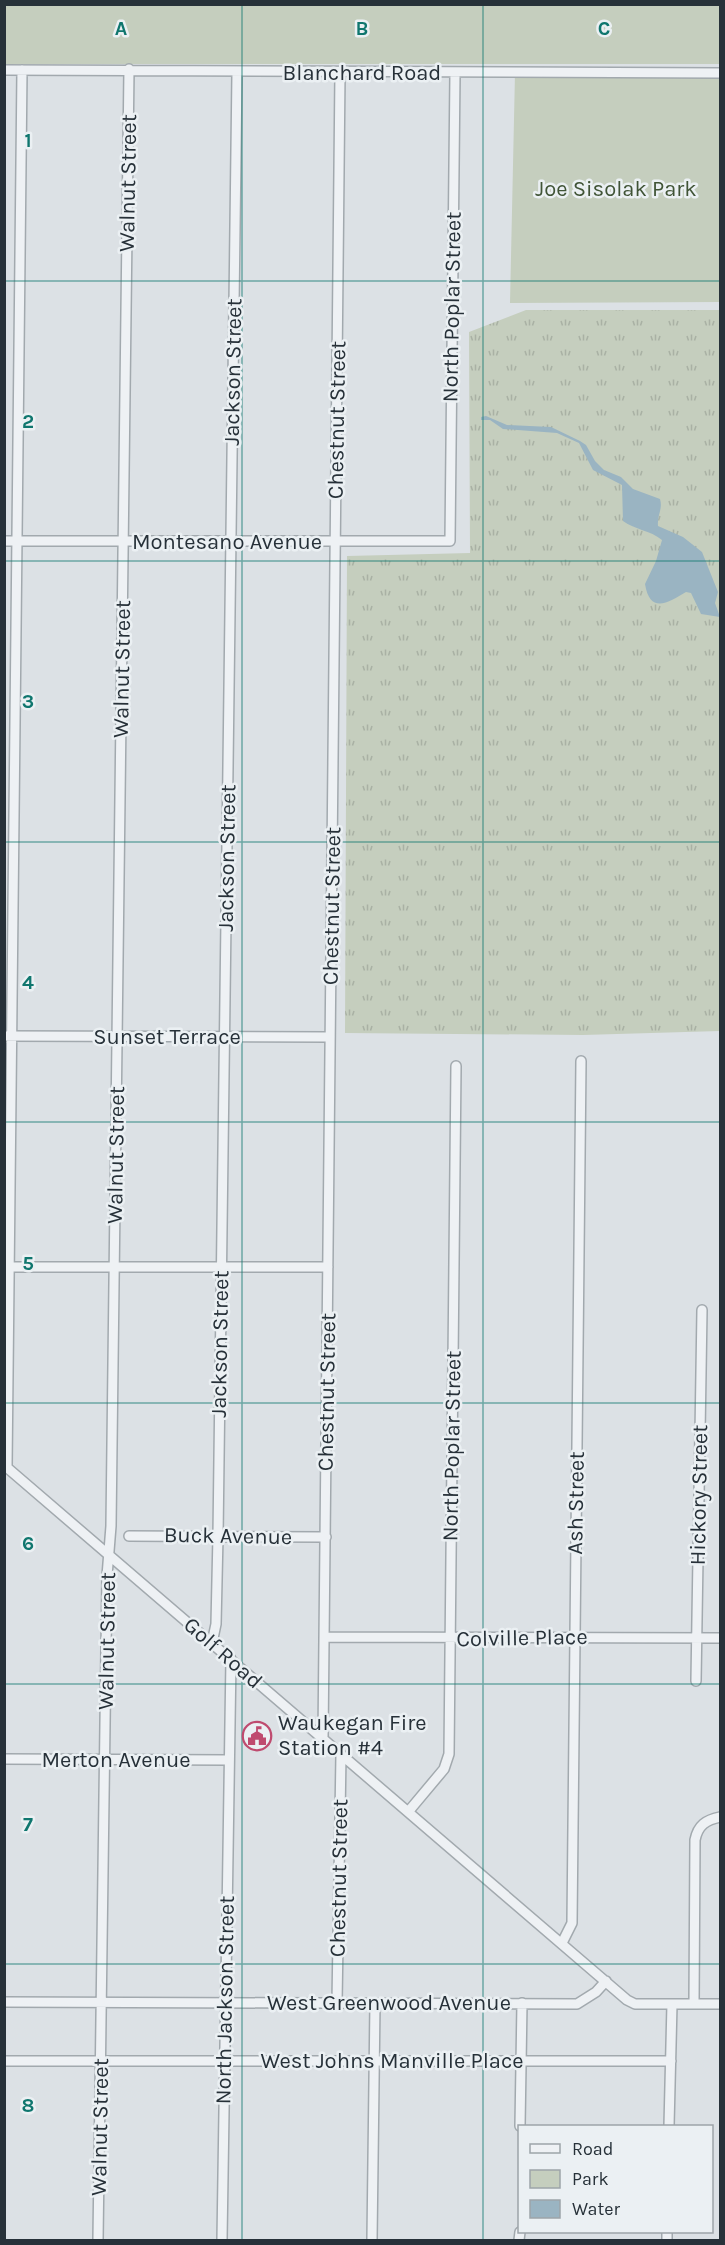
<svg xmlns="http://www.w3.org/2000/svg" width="725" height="2245" font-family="Karla,sans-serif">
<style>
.grass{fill:url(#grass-tufts)}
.green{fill:#c5cebe}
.water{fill:#9ab4c2}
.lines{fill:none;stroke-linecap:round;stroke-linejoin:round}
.minor-casing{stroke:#a2a9ae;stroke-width:12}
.minor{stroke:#eef1f4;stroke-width:9}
.grid{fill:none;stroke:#0f766e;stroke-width:1.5;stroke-opacity:0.55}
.labels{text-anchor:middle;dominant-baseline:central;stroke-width:5;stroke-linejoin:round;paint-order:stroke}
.street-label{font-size:22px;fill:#273139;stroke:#ebf0f3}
.park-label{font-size:22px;fill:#405436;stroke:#ebf0f3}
.poi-label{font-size:22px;fill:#273139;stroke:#ebf0f3;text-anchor:start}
.grid-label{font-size:20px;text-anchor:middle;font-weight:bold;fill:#0f766e;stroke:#ebf0f3;stroke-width:5;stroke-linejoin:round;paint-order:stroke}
</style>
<defs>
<pattern id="grass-tufts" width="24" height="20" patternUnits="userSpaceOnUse" patternTransform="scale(1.5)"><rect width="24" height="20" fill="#c5cebe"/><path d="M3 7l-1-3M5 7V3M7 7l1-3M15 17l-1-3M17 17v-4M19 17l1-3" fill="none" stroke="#a9b1a4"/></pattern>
</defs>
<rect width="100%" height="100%" fill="#dce1e5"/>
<path class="grass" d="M 526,310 L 720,310 L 720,1031 L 583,1035 L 345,1033 L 347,556 L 470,553 L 469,332 Z"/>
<path class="green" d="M 5,4 L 720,5 L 720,64 L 5,64 Z
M 515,73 L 720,78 L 720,302 L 510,303 Z"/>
<path class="water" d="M 486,416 L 507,425 L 551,427 L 580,441 L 586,445 L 595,461 L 604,470 L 621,477 L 633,489 L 660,499 C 663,509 657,515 658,526 L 683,537 L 702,552 L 718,592 L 715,603 L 720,617 L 701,614 L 691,593 L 686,592 C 669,602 650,615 645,584 L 656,561 L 662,540 C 650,530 635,530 623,521 L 622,485 L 593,470 L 579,443 L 557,433 L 503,429 L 490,420 L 481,420 L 481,417 Z"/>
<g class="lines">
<g class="minor-casing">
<path id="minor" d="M 4,70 L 720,73
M 4,541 L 450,541 L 455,73
M 4,1036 L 330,1037
M 4,1267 L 328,1267
M 4,1465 L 627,2000 L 635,2004 L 720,2004
M 7,1467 L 22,70
M 129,1536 L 326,1537
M 324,1637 L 720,1638
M 212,1643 L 216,1624 L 218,1536 L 237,73
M 696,1681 L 702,1310
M 323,1738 L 340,73
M 4,1759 L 228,1760
M 408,1812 L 444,1769 L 449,1754 L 456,1066
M 562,1943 L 572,1923 L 581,1061
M 4,2002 L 577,2004 L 596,1992 L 606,1981
M 337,2003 L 341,1754
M 694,2004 L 695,1840 C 698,1825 706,1820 720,1817
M 4,2061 L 671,2061
M 520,2126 L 522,2003
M 669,2126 L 672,2004
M 98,2240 L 107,1576 L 111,1526 L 129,69
M 222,2240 L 231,1659
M 372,2240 L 375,2003
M 519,2240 L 520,2232
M 667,2240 L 667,2232"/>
</g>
<use href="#minor" class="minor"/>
</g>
<path class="grid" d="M 242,4 L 242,2240M 483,4 L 483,2240M 4,281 L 720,281M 4,561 L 720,561M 4,842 L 720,842M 4,1122 L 720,1122M 4,1403 L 720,1403M 4,1684 L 720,1684M 4,1964 L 720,1964"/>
<defs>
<g id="civic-ring" transform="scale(1.5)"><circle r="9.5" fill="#ebf0f3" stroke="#bf4b6f" stroke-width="1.5"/><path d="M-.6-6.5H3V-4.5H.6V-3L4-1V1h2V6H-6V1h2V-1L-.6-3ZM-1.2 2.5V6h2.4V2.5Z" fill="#bf4b6f"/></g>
</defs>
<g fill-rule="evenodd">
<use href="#civic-ring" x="257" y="1736"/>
</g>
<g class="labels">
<g class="street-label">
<text x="362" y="73">Blanchard Road</text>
<text transform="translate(128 183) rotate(-89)">Walnut Street</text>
<text transform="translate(452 307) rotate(-89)">North Poplar Street</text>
<text transform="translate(233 372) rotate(-89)">Jackson Street</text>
<text transform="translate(337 420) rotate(-89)">Chestnut Street</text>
<text x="227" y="542">Montesano Avenue</text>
<text transform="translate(122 669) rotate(-89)">Walnut Street</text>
<text transform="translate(227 858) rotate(-89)">Jackson Street</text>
<text transform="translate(332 906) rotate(-89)">Chestnut Street</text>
<text x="167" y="1037">Sunset Terrace</text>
<text transform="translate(116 1155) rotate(-89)">Walnut Street</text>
<text transform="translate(220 1344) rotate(-89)">Jackson Street</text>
<text transform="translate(327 1392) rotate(-89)">Chestnut Street</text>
<text transform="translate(452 1446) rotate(-89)">North Poplar Street</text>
<text transform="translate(699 1495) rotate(-89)">Hickory Street</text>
<text transform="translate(576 1503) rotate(-89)">Ash Street</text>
<text transform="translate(228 1536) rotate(1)">Buck Avenue</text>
<text transform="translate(522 1638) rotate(-1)">Colville Place</text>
<text transform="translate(107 1641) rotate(-89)">Walnut Street</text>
<text transform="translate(223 1653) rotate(41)">Golf Road</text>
<text x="116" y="1760">Merton Avenue</text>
<text transform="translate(339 1878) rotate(-89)">Chestnut Street</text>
<text transform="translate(225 2000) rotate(-89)">North Jackson Street</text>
<text x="389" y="2003">West Greenwood Avenue</text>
<text x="392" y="2061">West Johns Manville Place</text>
<text transform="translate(100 2127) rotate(-89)">Walnut Street</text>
</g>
<g class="park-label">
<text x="616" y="189">Joe Sisolak Park</text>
</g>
<g class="poi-label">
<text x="278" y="1723">Waukegan Fire<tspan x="278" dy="25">Station #4</tspan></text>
</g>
</g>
<g class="grid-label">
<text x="121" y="35">A</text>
<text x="362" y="35">B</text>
<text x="604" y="35">C</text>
<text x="28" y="147">1</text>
<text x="28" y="428">2</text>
<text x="28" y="708">3</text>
<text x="28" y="989">4</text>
<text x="28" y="1270">5</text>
<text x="28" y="1550">6</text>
<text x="28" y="1831">7</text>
<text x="28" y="2112">8</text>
</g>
<rect width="725" height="2245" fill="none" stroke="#273139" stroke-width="12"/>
<rect x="518" y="2125" width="195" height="108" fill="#ebf0f3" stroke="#9da4a9" stroke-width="1.5"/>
<rect x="530" y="2144" width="30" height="9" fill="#eef1f4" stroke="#9da4a9" stroke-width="1.5"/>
<text x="572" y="2155" font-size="18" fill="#273139">Road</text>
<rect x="530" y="2170" width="30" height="18" fill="#c5cebe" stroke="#9da4a9" stroke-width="1.5"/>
<text x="572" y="2185" font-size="18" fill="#273139">Park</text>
<rect x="530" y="2200" width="30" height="18" fill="#9ab4c2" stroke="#9da4a9" stroke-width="1.5"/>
<text x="572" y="2215" font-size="18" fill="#273139">Water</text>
</svg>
